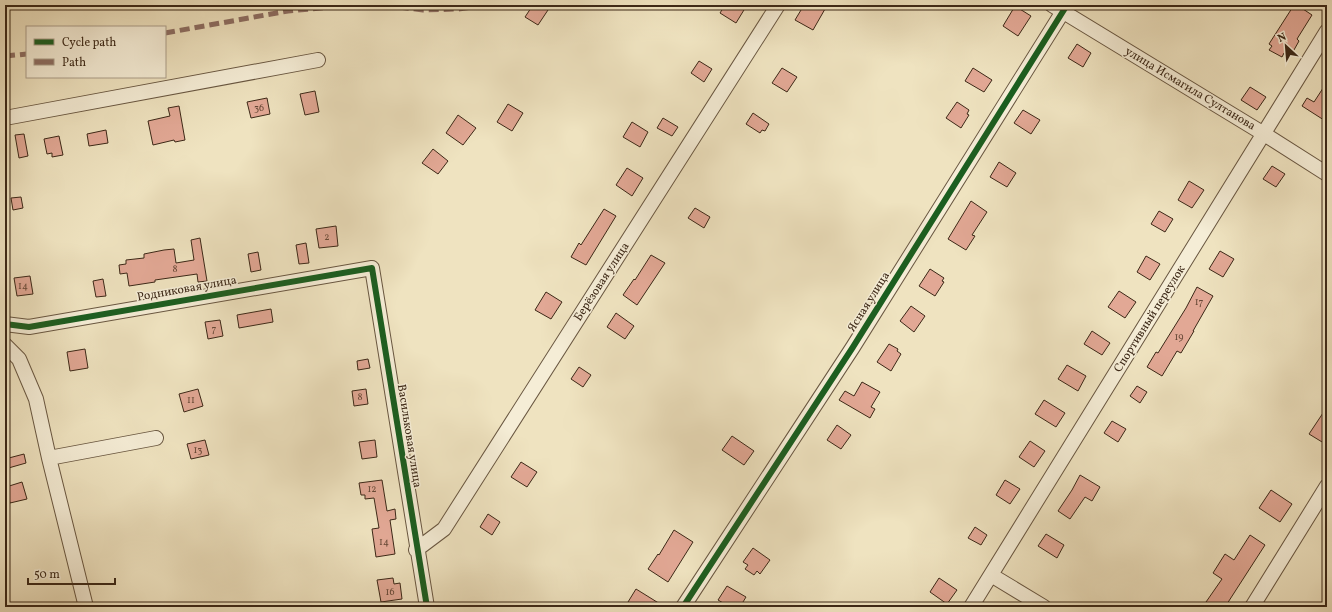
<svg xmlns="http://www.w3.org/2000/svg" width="1332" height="612" font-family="Vollkorn,serif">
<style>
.building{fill:#e2a895;stroke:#3c2817}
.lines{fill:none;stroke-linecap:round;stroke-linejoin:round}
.minor-casing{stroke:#695741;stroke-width:16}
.minor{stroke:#f5edd6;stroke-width:14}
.quiet{stroke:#8d6e63;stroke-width:5;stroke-dasharray:10 5;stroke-linecap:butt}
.cycleway-casing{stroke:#f5edd6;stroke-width:8}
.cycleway{stroke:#1b5e20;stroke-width:6}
.labels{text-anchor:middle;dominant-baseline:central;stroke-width:3;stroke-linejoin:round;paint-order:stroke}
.number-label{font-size:10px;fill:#664836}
.street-label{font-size:12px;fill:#3c2817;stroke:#f5edd6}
</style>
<rect width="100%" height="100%" fill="#efe3c0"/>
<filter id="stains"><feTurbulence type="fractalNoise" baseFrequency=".005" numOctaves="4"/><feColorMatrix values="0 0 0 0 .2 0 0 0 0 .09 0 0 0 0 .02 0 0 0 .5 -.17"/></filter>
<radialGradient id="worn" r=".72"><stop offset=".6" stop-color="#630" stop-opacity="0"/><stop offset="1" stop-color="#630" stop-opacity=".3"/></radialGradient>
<path class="building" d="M 533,5 L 541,5 L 548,10 L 538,25 L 525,17 Z
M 725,5 L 747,5 L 736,23 L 720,13 Z
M 804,5 L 819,5 L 825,9 L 813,30 L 795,20 Z
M 1294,5 L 1297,5 L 1312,15 L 1297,39 L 1299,41 L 1290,57 L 1284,53 L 1282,57 L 1269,50 L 1272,46 L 1269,44 Z
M 1015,6 L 1031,16 L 1018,36 L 1003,26 Z
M 1077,44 L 1091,53 L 1083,67 L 1068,58 Z
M 699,61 L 712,69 L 704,82 L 691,73 Z
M 782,68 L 797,77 L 787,92 L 772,83 Z
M 973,68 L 992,80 L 984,92 L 965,81 Z
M 1327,82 L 1327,122 L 1302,106 L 1307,98 L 1314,102 Z
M 1250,87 L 1266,97 L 1257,110 L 1241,100 Z
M 315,91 L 319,112 L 305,115 L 300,94 Z
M 267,98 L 270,114 L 251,118 L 247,102 Z
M 957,102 L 969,110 L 967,114 L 969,115 L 961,128 L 946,118 Z
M 508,104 L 523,113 L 512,131 L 497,122 Z
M 179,106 L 185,140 L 175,142 L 174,140 L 153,145 L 148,121 L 170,116 L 168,108 Z
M 1023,110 L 1040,120 L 1031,134 L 1014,123 Z
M 753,113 L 769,124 L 765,131 L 762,130 L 760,133 L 746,124 Z
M 458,115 L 476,128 L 463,145 L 446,133 Z
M 663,118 L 678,127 L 672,136 L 657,128 Z
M 632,122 L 648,132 L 640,147 L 623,137 Z
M 106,130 L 108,143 L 89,146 L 87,134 Z
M 24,134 L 28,156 L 19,158 L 15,135 Z
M 59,136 L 63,155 L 52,157 L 52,153 L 47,154 L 44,139 Z
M 433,149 L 448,161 L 438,174 L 422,163 Z
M 999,162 L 1016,173 L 1007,187 L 990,177 Z
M 1272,166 L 1285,174 L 1276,187 L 1263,179 Z
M 627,168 L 643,178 L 632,196 L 616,185 Z
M 1189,181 L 1204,190 L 1192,208 L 1178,200 Z
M 21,197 L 23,208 L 13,210 L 11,198 Z
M 971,201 L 987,212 L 972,235 L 975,236 L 966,250 L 948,239 Z
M 695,208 L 710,217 L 704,228 L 688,218 Z
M 604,209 L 616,216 L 586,265 L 571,257 L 579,243 L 581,245 Z
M 1159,211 L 1173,219 L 1165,232 L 1151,224 Z
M 336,226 L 338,246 L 319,248 L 316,229 Z
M 200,238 L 207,281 L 198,282 L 197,274 L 155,280 L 155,282 L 129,286 L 127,273 L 120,274 L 119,265 L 126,264 L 126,260 L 144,258 L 144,254 L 164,250 L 174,249 L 176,263 L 194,260 L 191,240 Z
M 306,243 L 309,263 L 299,264 L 296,245 Z
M 1220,251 L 1234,259 L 1223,277 L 1209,269 Z
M 258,252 L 261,270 L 251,272 L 248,254 Z
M 651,255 L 665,263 L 637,305 L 623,295 L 634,279 L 635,280 Z
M 1146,256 L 1160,264 L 1150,280 L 1137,272 Z
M 930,269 L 944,278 L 942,281 L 944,282 L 935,296 L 919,286 Z
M 30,276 L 33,294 L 17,296 L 14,278 Z
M 103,279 L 106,296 L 96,297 L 93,281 Z
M 1197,287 L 1213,296 L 1193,331 L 1194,331 L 1181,353 L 1177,351 L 1162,376 L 1147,367 L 1156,352 L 1158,353 L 1186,308 Z
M 1119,291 L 1136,302 L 1125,318 L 1108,307 Z
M 546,292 L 562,302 L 551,319 L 535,310 Z
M 911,306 L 925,316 L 914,332 L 900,321 Z
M 271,309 L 273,322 L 239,328 L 237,315 Z
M 616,313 L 634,326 L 625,339 L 607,327 Z
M 220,320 L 223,336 L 208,339 L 205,322 Z
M 1092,331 L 1110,343 L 1102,355 L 1084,344 Z
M 889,344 L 898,349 L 897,351 L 901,354 L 891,371 L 877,362 Z
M 85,349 L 88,368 L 70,371 L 67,352 Z
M 368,359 L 370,368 L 358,370 L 357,361 Z
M 1067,365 L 1086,376 L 1078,391 L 1058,379 Z
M 579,367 L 591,375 L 583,387 L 571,379 Z
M 862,382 L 880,392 L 871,407 L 875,409 L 870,418 L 839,400 L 845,391 L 854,396 Z
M 1137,386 L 1147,392 L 1140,403 L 1130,396 Z
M 198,389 L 203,406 L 184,412 L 179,394 Z
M 366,389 L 368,404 L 354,406 L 352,391 Z
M 1044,400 L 1065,413 L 1056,427 L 1035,414 Z
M 1327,407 L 1327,445 L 1309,434 Z
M 1112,421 L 1126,429 L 1118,442 L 1104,433 Z
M 837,425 L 851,435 L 841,449 L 827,440 Z
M 732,436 L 754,451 L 744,465 L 722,450 Z
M 205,440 L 209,455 L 191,459 L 187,444 Z
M 375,440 L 377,457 L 362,459 L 359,442 Z
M 1030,441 L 1045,451 L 1034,467 L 1019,457 Z
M 24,454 L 26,463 L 5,469 L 5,459 Z
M 521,462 L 537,472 L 527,487 L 511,477 Z
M 1080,475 L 1100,487 L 1092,501 L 1085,497 L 1070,519 L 1058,511 L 1072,490 Z
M 382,480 L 387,511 L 395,509 L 396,519 L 390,520 L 395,554 L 376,557 L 372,529 L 379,528 L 374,498 L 365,499 L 365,495 L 361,495 L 359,483 Z
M 1005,480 L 1020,489 L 1010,504 L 996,495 Z
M 22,482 L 27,499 L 10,503 L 6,487 Z
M 1271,490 L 1292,504 L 1280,522 L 1259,508 Z
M 488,514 L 500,522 L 492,535 L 480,527 Z
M 975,527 L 987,535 L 981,545 L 968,538 Z
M 674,530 L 693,542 L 668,582 L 648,569 L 658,554 L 659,555 Z
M 1046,534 L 1064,545 L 1057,558 L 1038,546 Z
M 1250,535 L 1265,545 L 1225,607 L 1214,607 L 1206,602 L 1222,579 L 1213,573 L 1225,554 L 1234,560 Z
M 753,548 L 770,560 L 760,574 L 757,571 L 754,575 L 745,569 L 748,565 L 743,562 Z
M 393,578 L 394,584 L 400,583 L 402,599 L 381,602 L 377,580 Z
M 939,578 L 957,590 L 947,604 L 930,592 Z
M 727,586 L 746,597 L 740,607 L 730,607 L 718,600 Z
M 636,589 L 665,607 L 636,607 L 628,602 Z"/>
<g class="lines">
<g class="minor-casing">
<path id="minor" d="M 1052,5 L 1264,134 L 1327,174
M 5,118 L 318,60
M 5,324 L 29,327 L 372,268 L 427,607
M 5,345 L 19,359 L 36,399 L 49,458 L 86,607
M 49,458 L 156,438
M 416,550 L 444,529 L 778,5
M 991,575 L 1044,607
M 683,607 L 853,347 L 1067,5
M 971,607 L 1327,31
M 1252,607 L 1327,486"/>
</g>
<use href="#minor" class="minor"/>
<path class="quiet" d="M 384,5 L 423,10 L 458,9 L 486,5
M 165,33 L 288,11 L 353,5
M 5,56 L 27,54"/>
<g class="cycleway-casing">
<path id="cycleway" d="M 5,324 L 29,327 L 372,268 L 427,607
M 683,607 L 853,347 L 1067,5"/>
</g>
<use href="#cycleway" class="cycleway"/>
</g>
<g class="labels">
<g class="number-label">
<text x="259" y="108">36</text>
<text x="327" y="237">2</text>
<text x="175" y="269">8</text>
<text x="23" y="286">14</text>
<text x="1199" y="302">17</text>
<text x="214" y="329">7</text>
<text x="1179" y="337">19</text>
<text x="360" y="397">8</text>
<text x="191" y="400">11</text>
<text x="198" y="450">13</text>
<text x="372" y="489">12</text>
<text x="384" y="542">14</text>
<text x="390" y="592">16</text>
</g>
<g class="street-label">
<text transform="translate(1190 89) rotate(31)">улица Исмагила Султанова</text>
<text transform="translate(602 282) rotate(-57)">Берёзовая улица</text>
<text transform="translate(187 289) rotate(-10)">Родниковая улица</text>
<text transform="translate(869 302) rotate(-58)">Ясная улица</text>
<text transform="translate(1150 319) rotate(-58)">Спортивный переулок</text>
<text transform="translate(409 436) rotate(81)">Васильковая улица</text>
</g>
</g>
<rect width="1332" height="612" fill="none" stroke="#efe3c0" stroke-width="20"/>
<rect x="6" y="6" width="1320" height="600" fill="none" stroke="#3c2817" stroke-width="2"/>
<rect x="10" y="10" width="1312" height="592" fill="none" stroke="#3c2817"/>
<rect x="26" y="26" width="140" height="52" fill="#f5edd6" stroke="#ab9e8a"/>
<rect x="34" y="39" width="20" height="6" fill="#1b5e20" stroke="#ab9e8a"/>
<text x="62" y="46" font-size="12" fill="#3c2817">Cycle path</text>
<rect x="34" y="59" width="20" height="6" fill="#8d6e63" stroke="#ab9e8a"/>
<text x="62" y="66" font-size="12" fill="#3c2817">Path</text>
<g transform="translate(1286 46) rotate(334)" stroke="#f5edd6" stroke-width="3" paint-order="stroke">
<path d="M0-3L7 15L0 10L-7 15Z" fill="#3c2817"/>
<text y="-6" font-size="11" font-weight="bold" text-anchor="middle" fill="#3c2817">N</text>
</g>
<path d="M28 578v6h87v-6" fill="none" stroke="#3c2817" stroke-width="2"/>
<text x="34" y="578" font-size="12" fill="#3c2817" stroke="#f5edd6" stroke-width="3" paint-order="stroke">50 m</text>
<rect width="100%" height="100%" filter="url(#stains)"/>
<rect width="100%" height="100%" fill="url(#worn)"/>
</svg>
